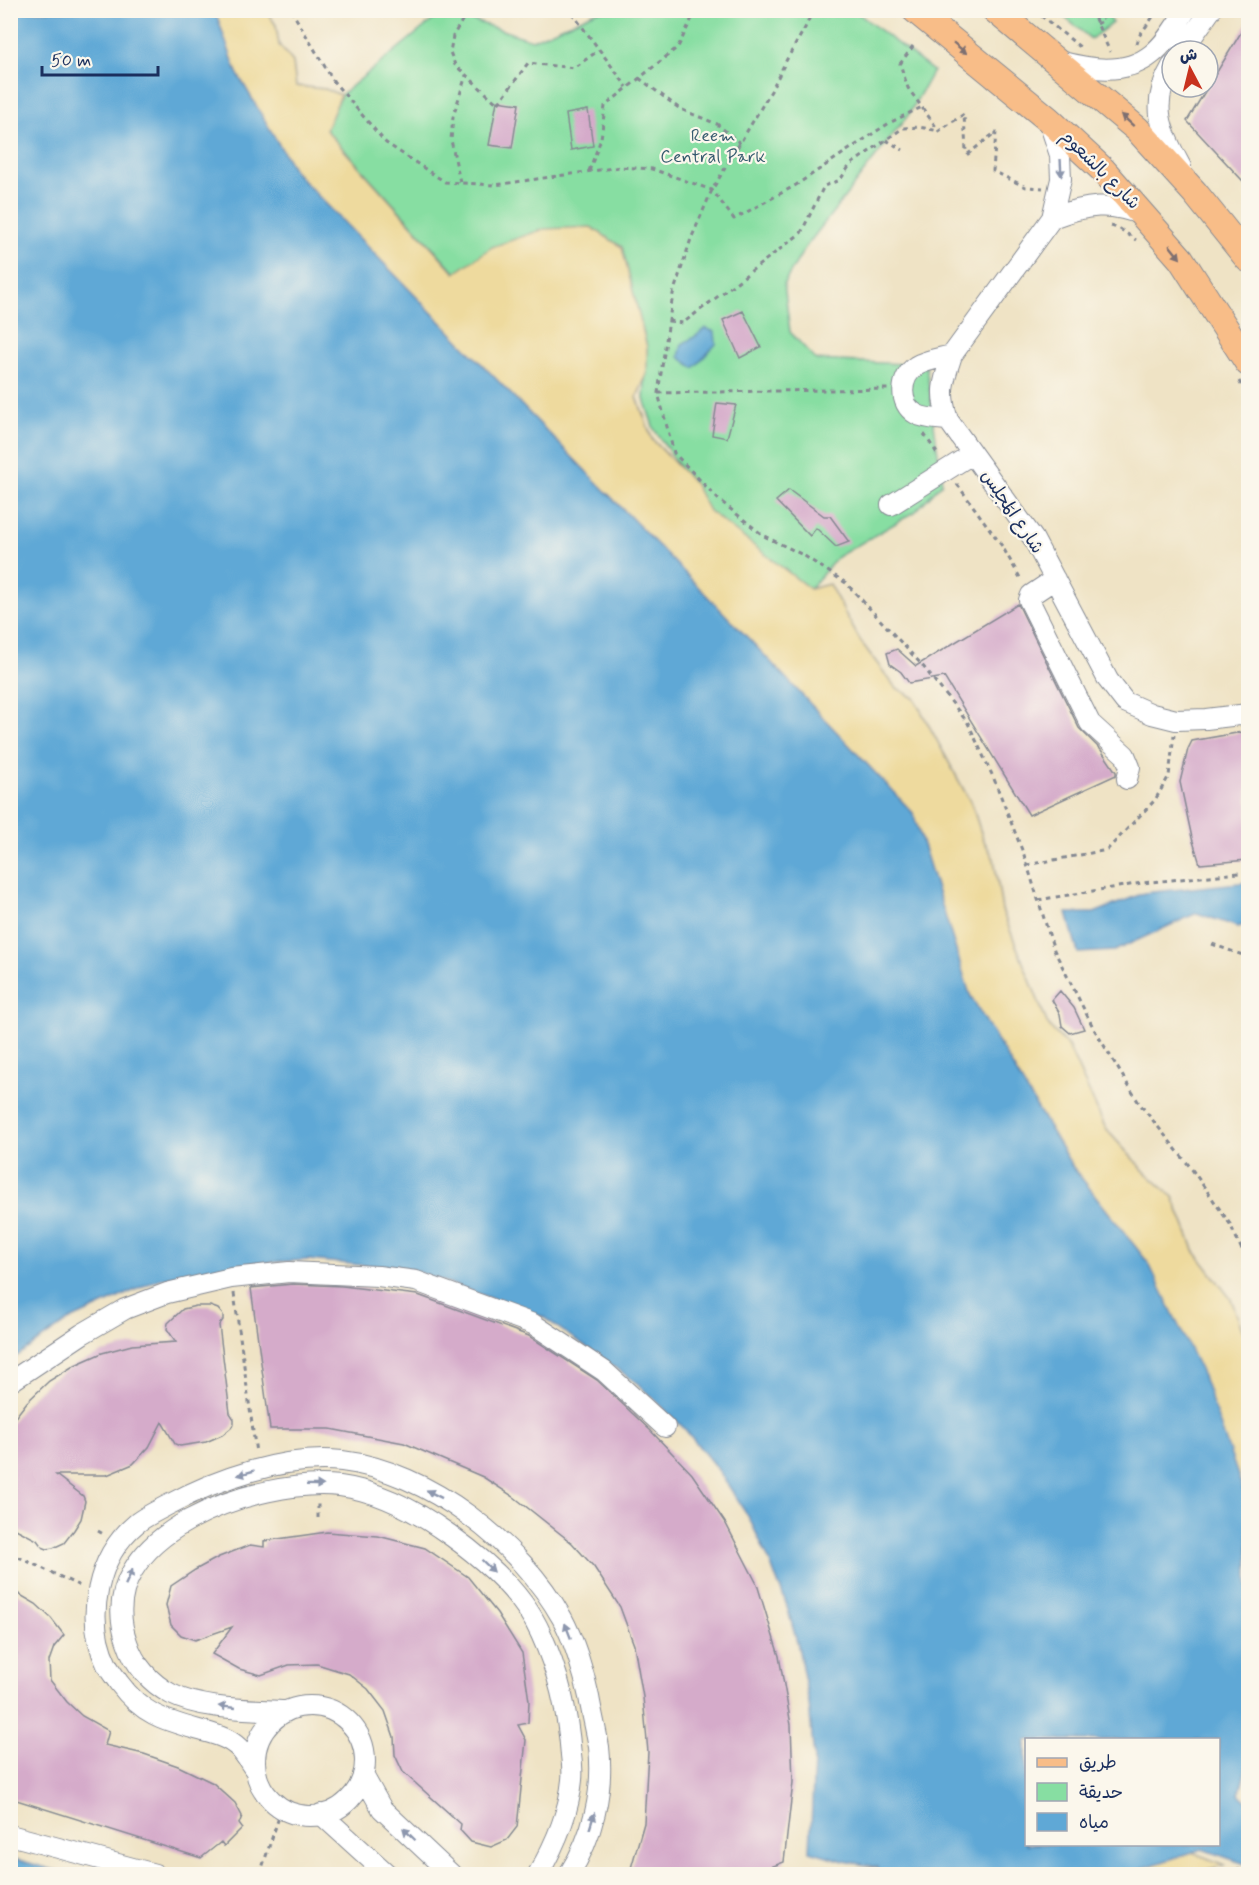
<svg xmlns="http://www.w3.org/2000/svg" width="1259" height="1885" font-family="Mynerve,'Playpen Sans Arabic',sans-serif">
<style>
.green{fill:#87dea2;stroke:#518680;stroke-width:1.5}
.sand{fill:#eeda9e;stroke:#84847e;stroke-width:1.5}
.water{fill:#5fa8d6;stroke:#3d6c9a;stroke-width:1.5;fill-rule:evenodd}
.building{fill:#d5abca}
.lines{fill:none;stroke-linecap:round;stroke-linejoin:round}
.minor-casing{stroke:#858992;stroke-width:22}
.major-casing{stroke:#858992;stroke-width:28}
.path{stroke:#858992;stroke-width:3;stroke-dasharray:4.5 4.5;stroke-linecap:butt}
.minor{stroke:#fff;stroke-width:20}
.major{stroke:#f8bd88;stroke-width:26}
.oneway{fill:#7e6f71}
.oneway2{fill:#8d97ae}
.labels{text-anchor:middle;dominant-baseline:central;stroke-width:4.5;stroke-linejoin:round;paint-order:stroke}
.park-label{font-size:18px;fill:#365b6f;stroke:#fbf7ec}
.street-label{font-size:18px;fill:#1b2f5e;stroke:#fbf7ec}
</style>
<rect width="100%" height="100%" fill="#fbf7ec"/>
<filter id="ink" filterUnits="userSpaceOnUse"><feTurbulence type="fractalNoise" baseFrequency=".0167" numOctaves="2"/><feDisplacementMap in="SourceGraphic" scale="12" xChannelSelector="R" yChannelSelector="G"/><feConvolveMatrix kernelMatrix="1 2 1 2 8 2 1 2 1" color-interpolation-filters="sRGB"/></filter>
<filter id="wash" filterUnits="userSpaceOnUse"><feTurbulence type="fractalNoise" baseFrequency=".008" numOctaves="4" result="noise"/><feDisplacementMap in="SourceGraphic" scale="24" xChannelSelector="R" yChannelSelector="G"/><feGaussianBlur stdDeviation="1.35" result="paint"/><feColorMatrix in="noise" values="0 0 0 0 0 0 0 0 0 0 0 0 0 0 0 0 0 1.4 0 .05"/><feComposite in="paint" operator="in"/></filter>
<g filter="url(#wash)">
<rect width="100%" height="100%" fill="#efe3c5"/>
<path class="green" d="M 444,11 L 532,40 L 598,11 L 855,11 L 933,71 L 909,114 L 805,248 L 784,283 L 790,332 L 816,360 L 926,365 L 942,483 L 915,512 L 837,557 L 810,589 L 709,511 L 654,429 L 644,399 L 647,347 L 622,247 L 456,273 L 326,130 L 341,95 Z
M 1057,11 L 1107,11 L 1112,23 L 1091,39 Z"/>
<path class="sand" d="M 215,11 L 266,11 L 276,25 L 279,45 L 293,62 L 296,86 L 325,89 L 341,95 L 326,130 L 455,273 L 492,247 L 544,229 L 591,227 L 622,247 L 647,347 L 647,374 L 637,397 L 652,439 L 694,483 L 709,511 L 810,589 L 829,584 L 861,642 L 895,687 L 914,698 L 972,805 L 983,839 L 994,859 L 1002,910 L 1048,1025 L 1068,1046 L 1106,1129 L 1145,1172 L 1173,1197 L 1195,1252 L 1231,1299 L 1248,1345 L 1248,1504 L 1233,1462 L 1149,1264 L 1072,1166 L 970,995 L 913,813 L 751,641 L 295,172 L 237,73 Z
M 1192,1852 L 1224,1865 L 1207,1870 L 1205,1874 L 1124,1874 Z
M 878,1867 L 878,1874 L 821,1874 Z"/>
<path class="water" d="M 11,11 L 215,11 L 237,73 L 295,172 L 751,641 L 913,813 L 970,995 L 1072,1166 L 1149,1264 L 1203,1376 L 1248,1504 L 1248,1762 L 1239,1794 L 1248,1802 L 1248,1865 L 1202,1849 L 1124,1874 L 878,1874 L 877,1867 L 844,1861 L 810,1851 L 814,1759 L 809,1703 L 798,1646 L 786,1603 L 769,1560 L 748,1516 L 719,1471 L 684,1428 L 637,1383 L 543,1317 L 412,1270 L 309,1260 L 256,1263 L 159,1279 L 68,1321 L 11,1360 ZM 1026,1740 L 1218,1740 L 1218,1844 L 1026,1844 Z
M 705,328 L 715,332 L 716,344 L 694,368 L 679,357 L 682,344 L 696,336 Z
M 1248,882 L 1248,924 L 1238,927 L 1197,913 L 1114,951 L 1078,953 L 1067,913 L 1094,913 L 1144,893 Z
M 10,1858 L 11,1858 L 68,1874 L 11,1874 Z"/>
<g id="blocks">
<path class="building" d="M 1248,21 L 1248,175 L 1243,181 L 1187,121 Z
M 497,101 L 519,104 L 512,148 L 489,145 Z
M 588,110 L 593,146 L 571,150 L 566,114 Z
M 743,311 L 761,347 L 740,358 L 723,320 Z
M 717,403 L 736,405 L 727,438 L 712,435 Z
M 789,490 L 824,516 L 830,516 L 849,542 L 836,547 L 816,528 L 810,536 L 776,501 Z
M 1018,604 L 1079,728 L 1101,750 L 1116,772 L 1116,775 L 1029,815 L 944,677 L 909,683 L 901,672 L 890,664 L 887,653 L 897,649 L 916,666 Z
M 1248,731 L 1248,860 L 1200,864 L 1192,838 L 1180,782 L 1188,749 L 1192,741 Z
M 1060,991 L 1074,1008 L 1084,1029 L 1070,1033 L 1062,1026 L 1060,1014 L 1052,1000 Z
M 293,1284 L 342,1286 L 418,1295 L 529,1336 L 597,1380 L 650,1430 L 692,1474 L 726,1524 L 757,1584 L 779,1656 L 791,1725 L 793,1782 L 784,1862 L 750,1875 L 629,1875 L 644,1823 L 648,1752 L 643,1697 L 634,1645 L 620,1607 L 594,1567 L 572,1543 L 514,1497 L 483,1477 L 404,1443 L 330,1429 L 270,1429 L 251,1288 Z
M 196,1306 L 210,1306 L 218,1309 L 223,1315 L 223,1320 L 219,1325 L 230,1413 L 234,1419 L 234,1423 L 231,1428 L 222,1435 L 206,1442 L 180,1446 L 175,1444 L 162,1422 L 149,1447 L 133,1464 L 107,1475 L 56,1475 L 83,1496 L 85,1501 L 81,1519 L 74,1530 L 64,1543 L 53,1548 L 47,1549 L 42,1547 L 37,1540 L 10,1526 L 10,1424 L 27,1402 L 49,1381 L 75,1365 L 102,1353 L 132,1345 L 176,1342 L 167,1329 L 168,1323 L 183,1309 Z
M 327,1532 L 378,1536 L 425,1548 L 468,1577 L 497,1613 L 522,1653 L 529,1701 L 528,1723 L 518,1725 L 526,1740 L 517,1827 L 507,1840 L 491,1847 L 471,1842 L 460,1830 L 461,1824 L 403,1772 L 395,1755 L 394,1737 L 385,1711 L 368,1689 L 349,1674 L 317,1664 L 289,1665 L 261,1675 L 239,1669 L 212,1654 L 232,1627 L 195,1640 L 181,1635 L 171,1625 L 166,1605 L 171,1586 L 195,1570 L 219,1557 L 250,1545 L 264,1547 L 264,1541 Z
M 10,1589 L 36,1604 L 51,1618 L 64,1635 L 54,1647 L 49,1661 L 50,1680 L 67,1702 L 82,1716 L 109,1731 L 105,1745 L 144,1754 L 178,1766 L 213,1783 L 235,1803 L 242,1816 L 239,1824 L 242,1828 L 224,1846 L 221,1842 L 201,1858 L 10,1798 Z"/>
</g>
</g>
<g filter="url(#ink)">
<use href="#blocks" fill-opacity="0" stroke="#858992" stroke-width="1.5"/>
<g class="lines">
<g class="minor-casing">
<path id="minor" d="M 1182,51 L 1211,10
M 1058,61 C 1089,69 1125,76 1152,54 C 1166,43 1176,25 1186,10
M 1172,66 C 1149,105 1161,130 1181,167
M 1048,119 L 1060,155 L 1061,179 L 1052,218 L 952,355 C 943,382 939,392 948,420 L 1033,538 L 1108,680 L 1125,702 L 1152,714 L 1176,720 L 1206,719 L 1248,714
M 1052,218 C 1086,205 1110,201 1145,216
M 948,420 C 939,419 924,419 916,414 C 898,404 900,377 916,366 C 926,360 941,358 952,355
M 891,505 L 972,454
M 1055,579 L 1031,595 L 1029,600 L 1090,723 L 1125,755 L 1130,767 L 1127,779
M 10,1382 L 82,1334 L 125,1309 L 167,1293 L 231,1278 L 289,1272 L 378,1276 L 416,1281 L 533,1324 L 604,1371 L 665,1427
M255 1761a55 55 0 1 1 110 0a55 55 0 1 1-110 0Z
M 285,1711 C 251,1709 202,1710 171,1694 C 150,1683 134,1664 127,1642 C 88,1534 260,1477 340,1486 C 379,1491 418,1512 450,1535 C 485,1560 523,1593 541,1634 C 558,1671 568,1714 571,1755 C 572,1763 573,1772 572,1780 C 569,1812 554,1847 538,1874
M 255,1770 C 250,1763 245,1754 239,1748 C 228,1737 213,1734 199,1730 C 163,1720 142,1714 119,1683 C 115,1677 110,1671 107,1665 C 84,1618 97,1556 137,1523 C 146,1516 157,1511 166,1506 C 216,1479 284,1455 342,1461 C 428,1471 521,1544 562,1618 C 574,1640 584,1673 589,1697 C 592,1714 596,1730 599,1747 C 604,1791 593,1837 569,1874
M 363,1775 L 382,1809 L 451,1874
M 321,1814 L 387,1874
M 10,1835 L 155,1874"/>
</g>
<g class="major-casing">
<path id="major" d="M 915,10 L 1048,119 L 1103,170 L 1181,259 L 1248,363
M 995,10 L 1137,129 L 1195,193 L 1248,259"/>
</g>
<path class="path" d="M 291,10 L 334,82 L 386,143 L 445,182 L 495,185 L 620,167 L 652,169 L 712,190 L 734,219 L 796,185 L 889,123 L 922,107
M 799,10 L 810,17
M 813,10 L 805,28 L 787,59 L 771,91 L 712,190 L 691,239 L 673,294 L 658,393 L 674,453 L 718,499 L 764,536 L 803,555 L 846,583 L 922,665 L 968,723 L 994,779 L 1024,855 L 1054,950 L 1094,1029 L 1139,1103 L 1191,1168 L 1230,1224 L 1248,1263
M 1034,10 L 1080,47
M 1091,10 L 1110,52
M 467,12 L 453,36 L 450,52 L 455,65 L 498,104 L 528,63 L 574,68 L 599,50
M 572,13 L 627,87
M 1097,24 L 1104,20 L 1100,10
M 1137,44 L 1139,36 L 1158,10
M 913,46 L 900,64 L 908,88 L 939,131 L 964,114 L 966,152 L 968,154 L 996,132 L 993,171 L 1026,187 L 1043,188
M 639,78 L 680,109 L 717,124 L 741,144
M 886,140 L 903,150
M 589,171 L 601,139 L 605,106 L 678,47 L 696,10
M 460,182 L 451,140 L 453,117 L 466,75
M 1111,226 L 1120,229 L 1136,240
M 669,321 L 683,323 L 801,233 L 824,186 L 840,180 L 850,165 L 903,128 L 919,127 L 939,131
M 1239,381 L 1248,397
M 658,393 L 888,389
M 924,434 L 939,456
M 957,484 L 1002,546 L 1022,581
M 1027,865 L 1107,850 L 1155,800 L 1169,776 L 1174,735
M 1038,900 L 1142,883 L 1248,872
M 1212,944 L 1248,957
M 234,1293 L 256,1453
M 318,1518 L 318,1502
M 98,1531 L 105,1535
M 10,1553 L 82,1587
M 260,1874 L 282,1808
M 1227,1874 L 1241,1869 L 1243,1874"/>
<use href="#minor" class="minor"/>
<use href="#major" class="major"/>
</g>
<defs><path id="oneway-solid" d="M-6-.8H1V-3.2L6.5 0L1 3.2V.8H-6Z" transform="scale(1.5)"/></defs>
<g class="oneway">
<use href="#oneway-solid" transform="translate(960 48) rotate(39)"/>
<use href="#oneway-solid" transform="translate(1127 120) rotate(-138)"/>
<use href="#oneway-solid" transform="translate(1175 252) rotate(51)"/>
</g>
<g class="oneway2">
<use href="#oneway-solid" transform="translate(1061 168) rotate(87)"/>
<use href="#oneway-solid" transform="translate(246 1473) rotate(164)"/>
<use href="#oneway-solid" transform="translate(315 1485) rotate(1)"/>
<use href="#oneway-solid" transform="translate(434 1494) rotate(-153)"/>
<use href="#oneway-solid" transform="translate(488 1566) rotate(44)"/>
<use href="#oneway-solid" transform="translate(129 1577) rotate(-65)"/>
<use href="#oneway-solid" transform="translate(568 1631) rotate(-111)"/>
<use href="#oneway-solid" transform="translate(227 1707) rotate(-174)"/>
<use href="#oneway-solid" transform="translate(592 1821) rotate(-73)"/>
<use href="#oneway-solid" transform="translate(409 1834) rotate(-136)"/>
</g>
</g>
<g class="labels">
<g class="park-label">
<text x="713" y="136">Reem<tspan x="713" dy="21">Central Park</tspan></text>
</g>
<g class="street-label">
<text transform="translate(1100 170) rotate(45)">شارع بالشعوم</text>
<text transform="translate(1012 512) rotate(56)">شارع المَجلِس</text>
</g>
</g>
<rect width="1259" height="1885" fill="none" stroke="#fbf7ec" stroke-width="36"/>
<rect x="1025" y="1738" width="195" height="108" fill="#fbf7ec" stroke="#a1a7b3" stroke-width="1.5"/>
<rect x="1037" y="1758" width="30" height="9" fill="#f8bd88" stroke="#a1a7b3" stroke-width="1.5"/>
<text x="1079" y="1768" font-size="18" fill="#1b2f5e">طريق</text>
<rect x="1037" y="1783" width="30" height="18" fill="#87dea2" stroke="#a1a7b3" stroke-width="1.5"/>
<text x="1079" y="1798" font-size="18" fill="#1b2f5e">حديقة</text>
<rect x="1037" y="1813" width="30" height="18" fill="#5fa8d6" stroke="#a1a7b3" stroke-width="1.5"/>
<text x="1079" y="1828" font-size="18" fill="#1b2f5e">مياه</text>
<g transform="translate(1190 69) rotate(353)"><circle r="28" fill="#fbf7ec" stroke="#a1a7b3" stroke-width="1.5"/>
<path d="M0-4.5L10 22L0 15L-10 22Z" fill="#c8321e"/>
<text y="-9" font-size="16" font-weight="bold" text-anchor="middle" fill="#1b2f5e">ش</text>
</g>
<path d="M42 66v9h116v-9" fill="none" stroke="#1b2f5e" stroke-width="3"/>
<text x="51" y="66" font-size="18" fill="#1b2f5e" stroke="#fbf7ec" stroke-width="4.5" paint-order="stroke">50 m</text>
</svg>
